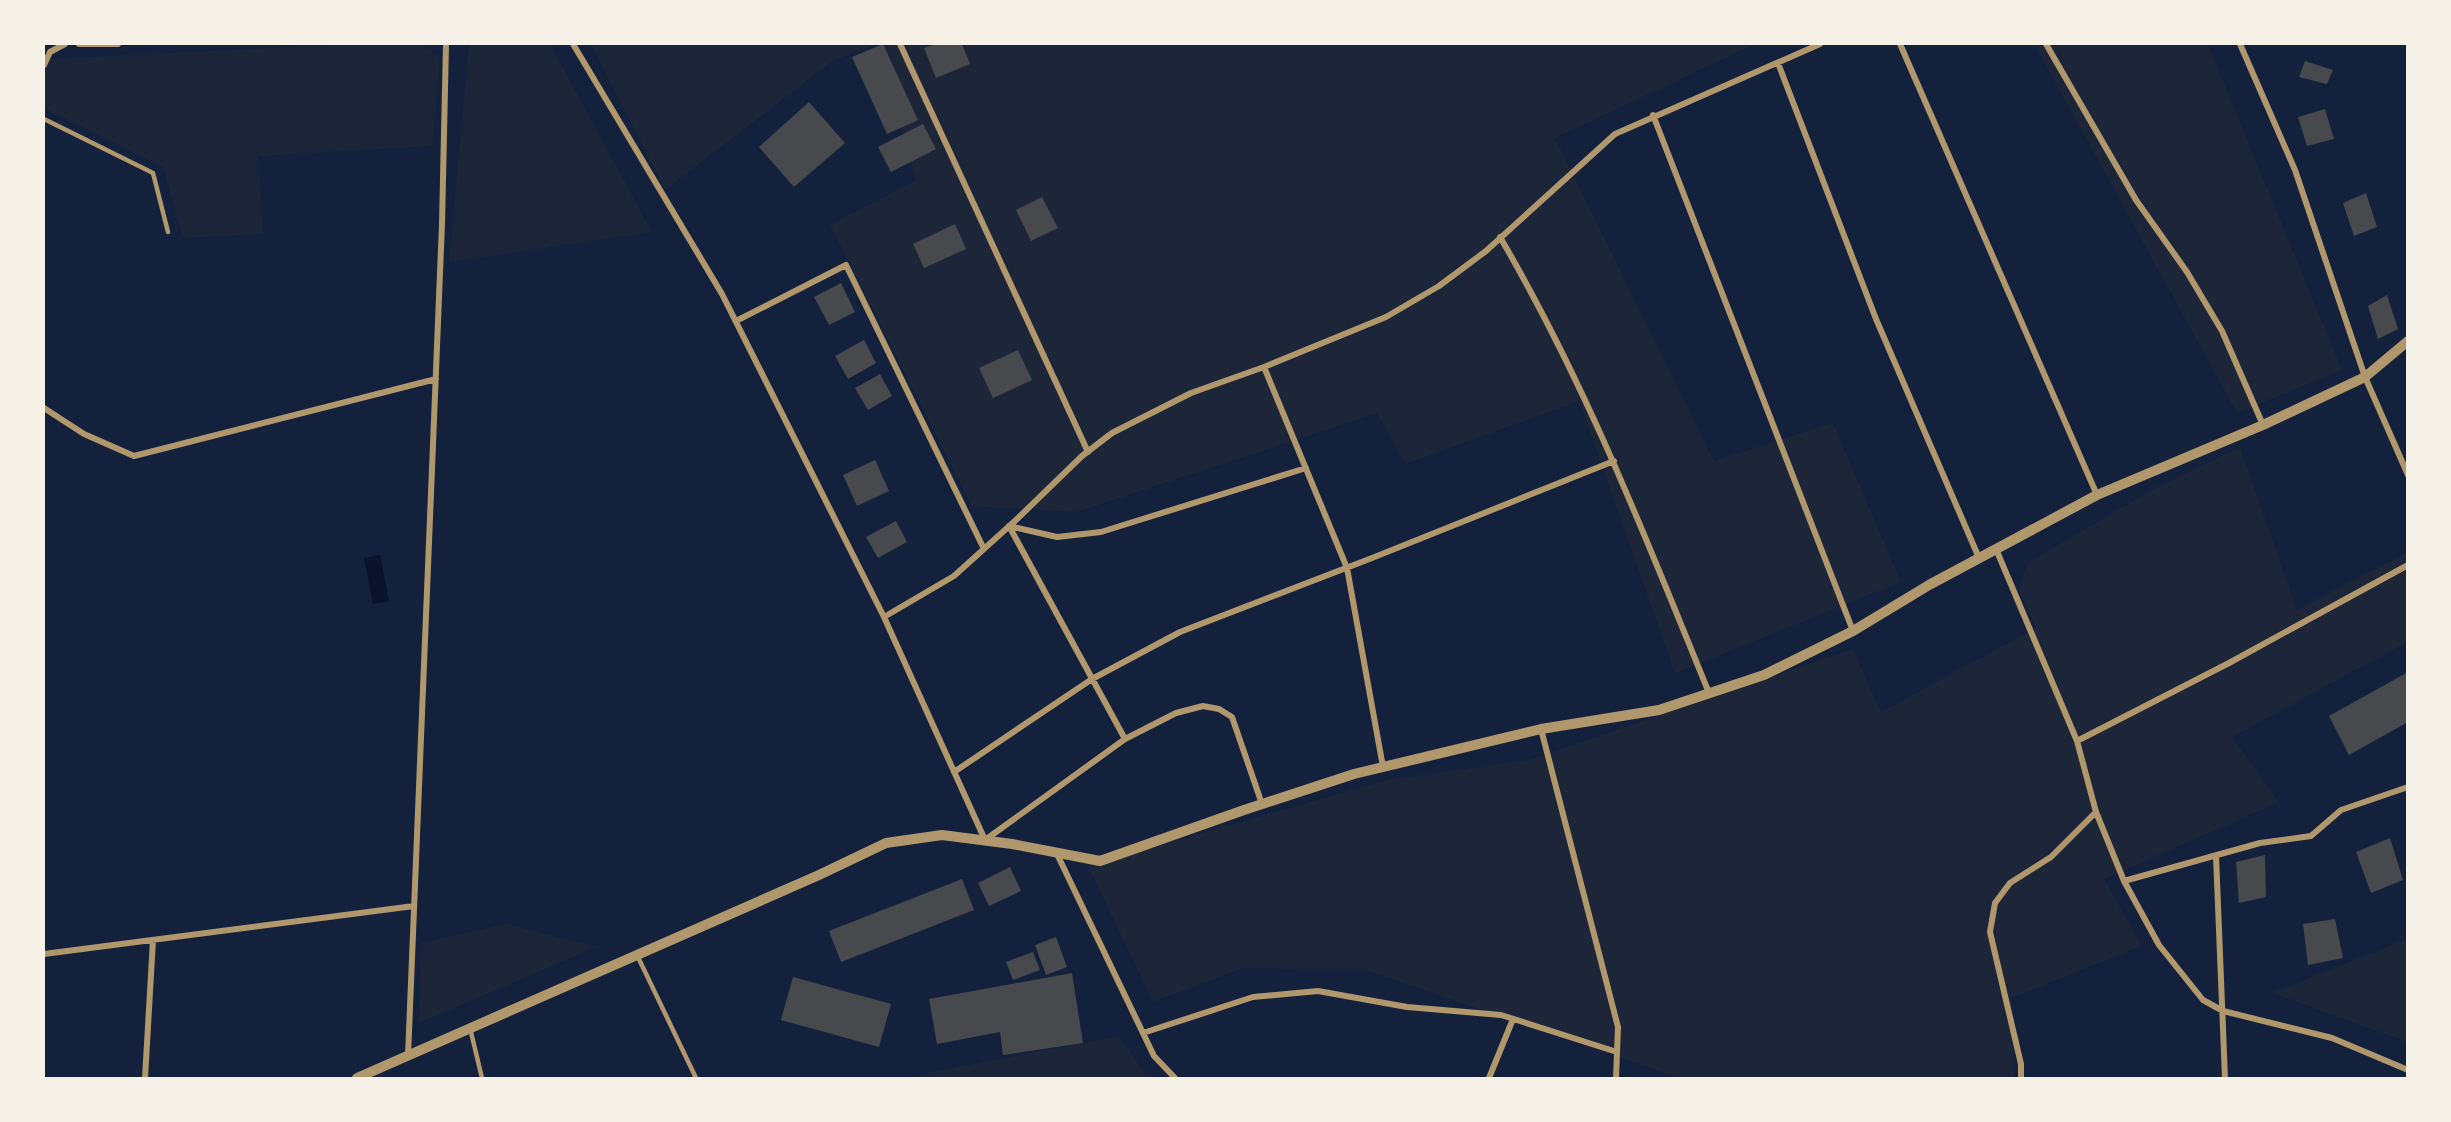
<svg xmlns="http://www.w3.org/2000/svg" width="2451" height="1122" font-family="'Archivo Narrow',sans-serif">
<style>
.green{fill:#1d2539}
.water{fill:#0b132b}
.building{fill:#48494c}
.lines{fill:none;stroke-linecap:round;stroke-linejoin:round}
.service{stroke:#b1986c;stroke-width:4.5}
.minor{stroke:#b1986c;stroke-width:6}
.tertiary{stroke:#b1986c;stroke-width:10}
</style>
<rect width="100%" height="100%" fill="#14213d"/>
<path class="green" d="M 348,44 L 422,44 L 440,58 L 432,146 L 258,156 L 263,234 L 183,238 L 163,167 L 44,108 L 44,71 L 50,59 Z
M 469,44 L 550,44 L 652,232 L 449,262 Z
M 591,44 L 1755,44 L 1555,138 L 1714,461 L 1833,423 L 1901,582 L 1675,673 L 1579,401 L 1405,464 L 1377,413 L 1077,512 L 972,506 L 830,225 L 916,180 L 878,44 L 834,60 L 665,190 Z
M 2034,44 L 2208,44 L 2342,370 L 2237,413 Z
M 2240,447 L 2297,610 L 2406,553 L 2407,642 L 2232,737 L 2279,802 L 2104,879 L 2142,946 L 2011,998 L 2014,1078 L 1680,1078 L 1366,970 L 1244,968 L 1153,1002 L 1088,866 L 1388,780 L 1529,760 L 1853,649 L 1881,712 L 2036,628 L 2021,595 L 2020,585 L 2029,562 L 2152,490 Z
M 506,924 L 597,947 L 419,1023 L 421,943 Z
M 2407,939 L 2407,1042 L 2272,993 Z
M 1119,1036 L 1146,1075 L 1153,1078 L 928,1078 L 916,1075 Z"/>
<path class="water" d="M 380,555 L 389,601 L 373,604 L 364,558 Z"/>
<path class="building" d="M 883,44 L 918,120 L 887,134 L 852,57 Z
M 936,44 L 962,44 L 970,64 L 936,78 L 924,48 Z
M 2305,61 L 2333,70 L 2327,84 L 2299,77 Z
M 809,102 L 845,143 L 794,187 L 759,147 Z
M 2325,109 L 2334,139 L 2307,146 L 2298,117 Z
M 923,124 L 936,149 L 891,172 L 878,147 Z
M 2366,193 L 2377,227 L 2354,236 L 2343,203 Z
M 1042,197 L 1058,228 L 1031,241 L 1016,210 Z
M 955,224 L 966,249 L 924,268 L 913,244 Z
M 841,283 L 855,312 L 829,325 L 814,297 Z
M 2387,295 L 2398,329 L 2378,339 L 2368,306 Z
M 864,340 L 876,363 L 848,379 L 835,356 Z
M 1018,350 L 1032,380 L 993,398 L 979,368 Z
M 880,374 L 892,396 L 868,410 L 855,388 Z
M 875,460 L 889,491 L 857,506 L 843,475 Z
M 896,521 L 907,542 L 878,558 L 866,537 Z
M 2408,672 L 2408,722 L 2349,755 L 2329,716 Z
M 2390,838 L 2403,880 L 2371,893 L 2356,852 Z
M 2265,855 L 2266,897 L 2239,903 L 2236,862 Z
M 1010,867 L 1021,891 L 989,906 L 978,883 Z
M 962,879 L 974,910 L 841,962 L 829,931 Z
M 2335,919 L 2343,958 L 2308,965 L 2303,924 Z
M 1056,937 L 1067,967 L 1046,975 L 1035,945 Z
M 1033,952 L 1040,970 L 1013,980 L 1006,962 Z
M 1072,973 L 1083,1043 L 1003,1055 L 1000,1032 L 937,1044 L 929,999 Z
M 793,977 L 891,1004 L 879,1047 L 781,1020 Z"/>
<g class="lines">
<path class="service" d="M 44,119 L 153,173 L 168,232
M 637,955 L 696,1078
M 470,1028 L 482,1078"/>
<path class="minor" d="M 79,44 L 118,44
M 573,44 L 722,294 L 884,617 L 985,840 L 1125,739 L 1176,713 L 1203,706 L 1219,709 L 1232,717 L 1262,804
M 900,44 L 1088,452
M 1900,44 L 2097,495
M 2046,44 L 2136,200 L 2187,272 L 2222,331 L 2263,425
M 2240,44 L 2295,170 L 2365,377 L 2408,475
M 1778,63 L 1876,319 L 1979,558
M 44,65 L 50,52 L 65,44
M 1653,115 L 1853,631
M 1500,237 C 1586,384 1645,536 1709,693
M 736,321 L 846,265 L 984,549
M 1264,367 L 1347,568 L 1383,767
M 44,408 L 84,434 L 134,456 L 436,379
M 1009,526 L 1057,537 L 1101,532 L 1306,468
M 1009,526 L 1125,739
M 1996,549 L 2077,741 L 2096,812 L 2124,881 L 2159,945 L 2203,1000 L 2223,1011 L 2332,1038 L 2408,1070
M 884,617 L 954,576 L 1016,520 L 1082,456 L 1112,433 L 1191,393 L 1264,367 L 1386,317 L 1439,286 L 1486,251 L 1615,134 L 1820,44
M 1541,729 L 1618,1027 L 1616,1078
M 2077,741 L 2229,663 L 2408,565
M 954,772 L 1092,679 L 1180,632 L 1372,558 L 1614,461
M 1057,854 L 1154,1056 L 1175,1078
M 2216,856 L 2225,1078
M 2124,881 L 2260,843 L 2311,836 L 2341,810 L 2408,787
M 44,954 L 414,906
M 1143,1033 L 1253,997 L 1318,991 L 1407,1007 L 1501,1015 L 1617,1052
M 408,1056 L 442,224 L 446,44
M 145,1078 L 153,940
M 1489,1078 L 1513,1019
M 2021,1078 L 2021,1064 L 1990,932 L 1995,903 L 2010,883 L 2051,857 L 2096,812"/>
<path class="tertiary" d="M 357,1078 L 819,875 L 886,843 L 942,835 L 1012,844 L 1100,861 L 1244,810 L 1354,774 L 1541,729 L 1659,710 L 1764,675 L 1853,631 L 1929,585 L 2097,495 L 2263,425 L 2365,377 L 2408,341"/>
</g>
<rect width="2451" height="1122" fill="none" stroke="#f6f1e7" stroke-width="90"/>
</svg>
